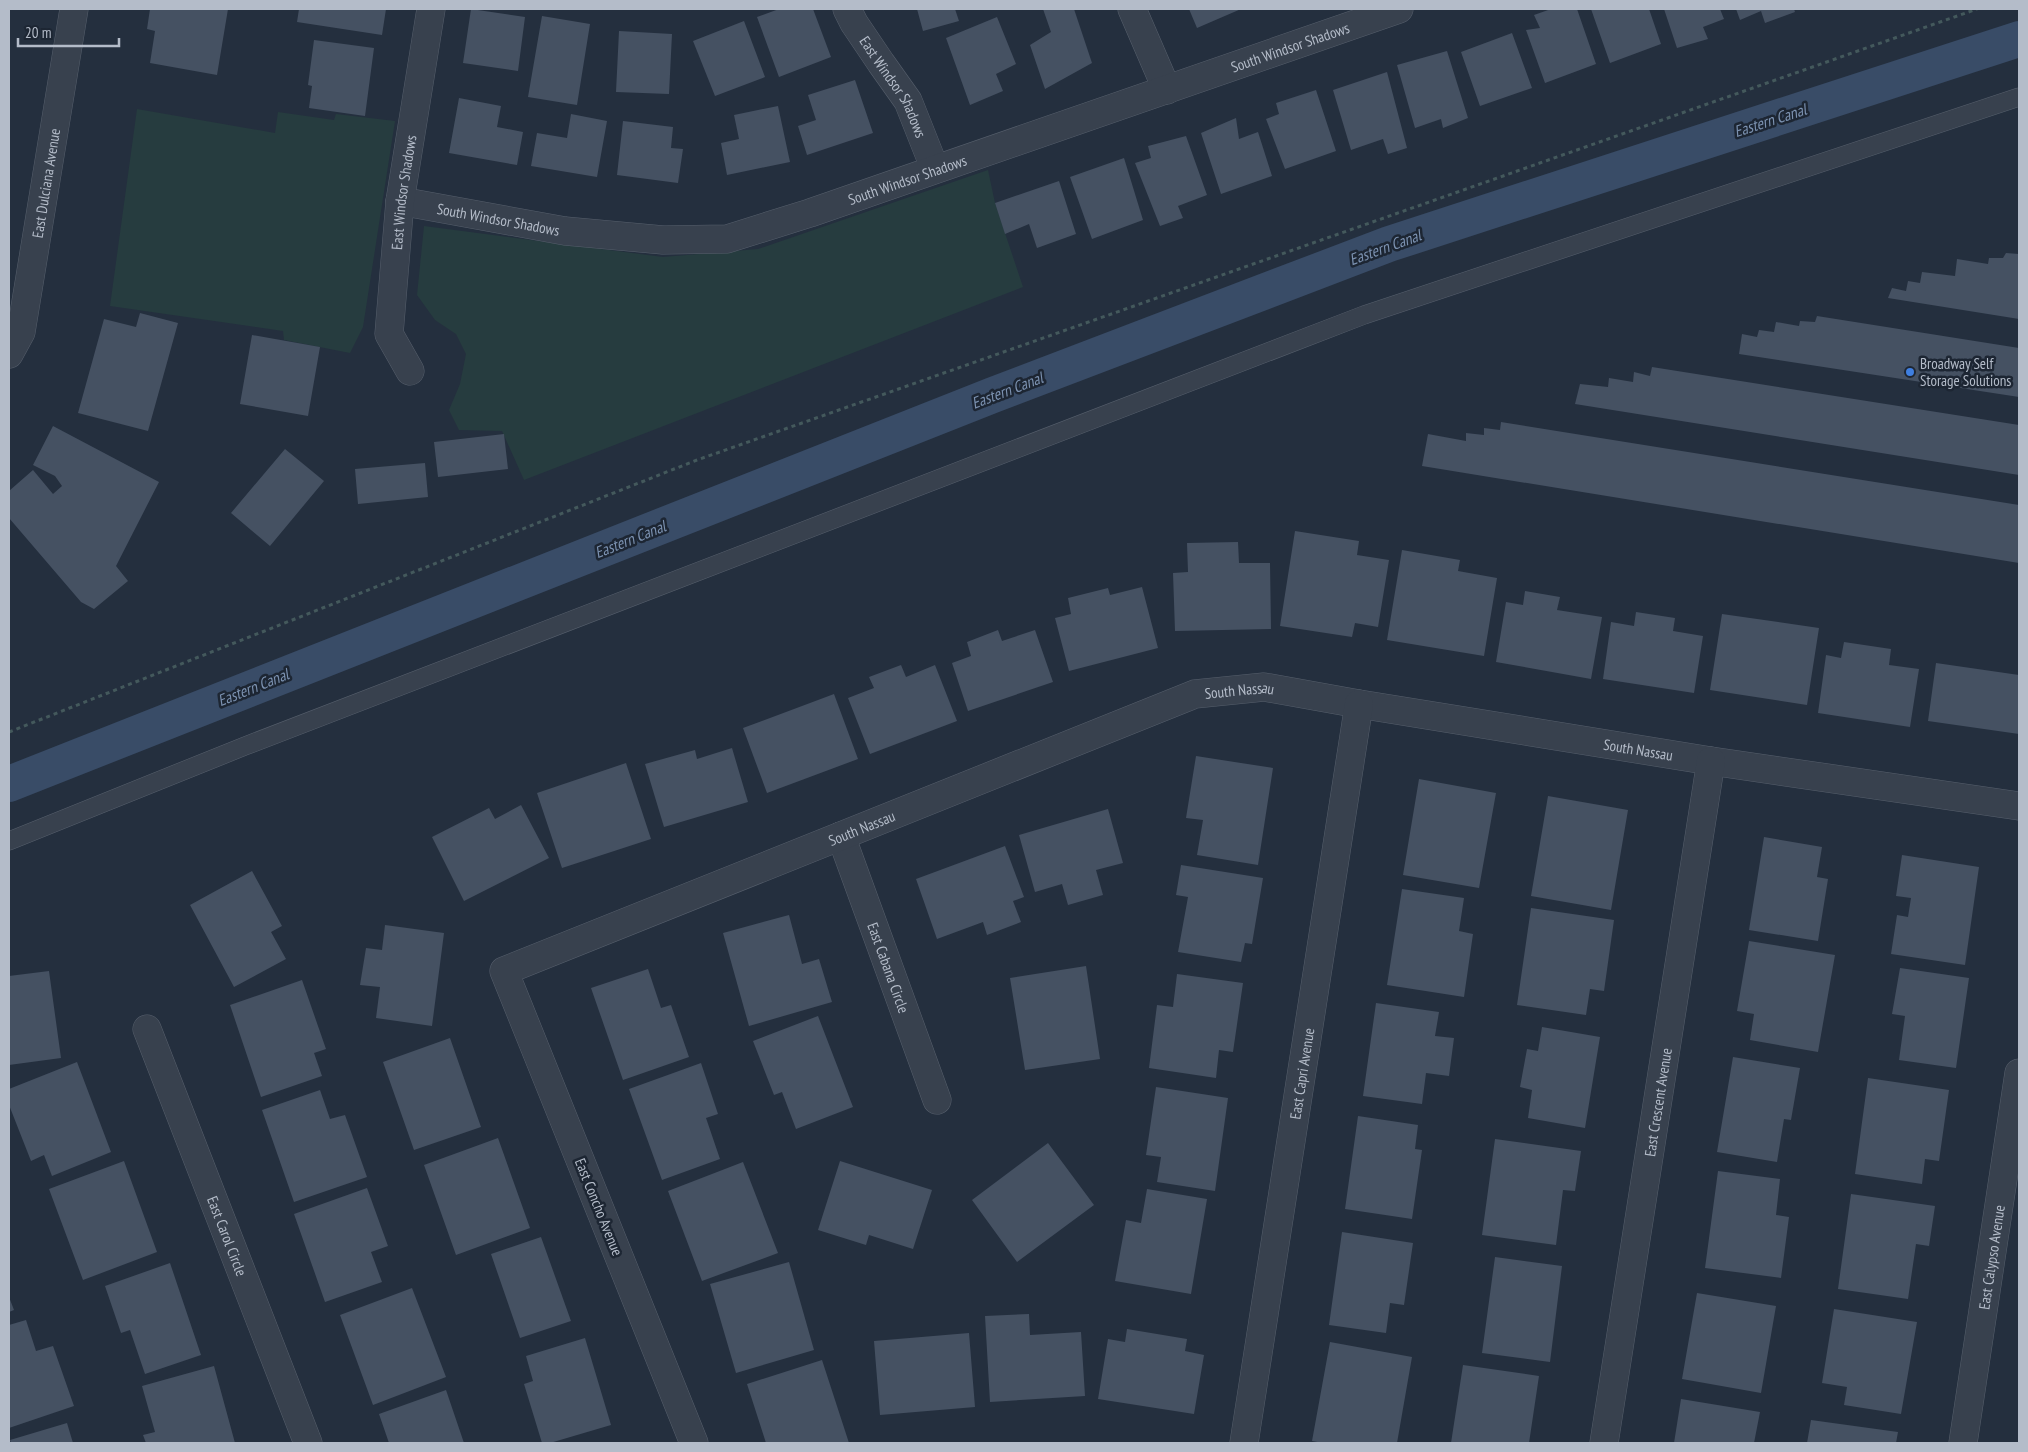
<svg xmlns="http://www.w3.org/2000/svg" width="2028" height="1452" font-family="'PT Sans Narrow',sans-serif">
<style>
.green{fill:#263c3f}
.lines{fill:none;stroke-linecap:round;stroke-linejoin:round}
.canal{stroke:#394c67;stroke-width:36}
.building{fill:#455162}
.lane-casing{stroke:#565f6c;stroke-width:19}
.street-casing{stroke:#565f6c;stroke-width:29}
.path{stroke:#44595c;stroke-width:3;stroke-dasharray:4 4;stroke-linecap:butt}
.lane{stroke:#38414e;stroke-width:18}
.street{stroke:#38414e;stroke-width:28}
.shop-dot{fill:#3f7fe0;stroke:#1d2633;stroke-width:2}
.labels{text-anchor:middle;dominant-baseline:central;stroke-width:5;stroke-linejoin:round;paint-order:stroke}
.street-label{font-size:15px;fill:#b4bcc9;stroke:#1d2633}
.poi-label{font-size:15px;fill:#b4bcc9;stroke:#1d2633;text-anchor:start}
.water-label{font-size:16px;font-style:italic;fill:#7c92b1;stroke:#1d2633}
</style>
<rect width="100%" height="100%" fill="#242f3e"/>
<path class="green" d="M 137,109 L 275,133 L 278,112 L 334,120 L 336,114 L 395,121 L 363,327 L 350,353 L 284,340 L 283,331 L 110,306 Z
M 988,170 L 995,203 L 1023,287 L 524,480 L 502,431 L 459,430 L 449,410 L 460,384 L 466,354 L 456,334 L 435,320 L 417,295 L 424,226 L 663,257 L 758,249 Z"/>
<g class="lines">
<path class="canal" d="M 9,784 L 993,395 L 1389,244 L 2019,39"/>
</g>
<path class="building" d="M 150,9 L 228,9 L 217,75 L 150,63 L 155,31 L 147,29 Z
M 299,9 L 386,9 L 382,35 L 297,22 Z
M 471,9 L 525,17 L 518,71 L 463,63 Z
M 779,9 L 813,9 L 831,57 L 779,77 L 757,17 Z
M 917,9 L 955,9 L 959,21 L 923,31 Z
M 1043,9 L 1074,9 L 1092,63 L 1045,89 L 1030,45 L 1051,32 Z
M 1189,9 L 1241,9 L 1197,28 Z
M 1551,9 L 1577,9 L 1596,64 L 1545,83 L 1526,30 L 1540,28 L 1534,15 Z
M 1591,9 L 1649,9 L 1661,44 L 1610,63 Z
M 1664,9 L 1720,9 L 1724,19 L 1703,27 L 1708,39 L 1677,48 Z
M 1736,9 L 1794,9 L 1795,12 L 1765,23 L 1761,11 L 1740,20 Z
M 542,16 L 590,24 L 577,105 L 528,97 Z
M 997,17 L 1016,64 L 996,74 L 1003,91 L 970,105 L 946,38 Z
M 744,21 L 765,77 L 715,96 L 693,41 Z
M 619,31 L 672,34 L 669,94 L 616,92 Z
M 1512,33 L 1532,88 L 1480,106 L 1461,52 Z
M 314,40 L 374,48 L 365,116 L 309,108 L 312,86 L 308,85 Z
M 1447,51 L 1468,118 L 1443,128 L 1441,119 L 1415,128 L 1397,65 Z
M 1387,72 L 1407,148 L 1388,154 L 1383,139 L 1351,150 L 1333,90 Z
M 855,80 L 873,133 L 807,155 L 798,126 L 816,120 L 808,95 Z
M 1316,90 L 1336,151 L 1285,169 L 1266,119 L 1279,114 L 1276,103 Z
M 459,98 L 501,106 L 497,127 L 523,132 L 517,165 L 449,153 Z
M 778,106 L 790,162 L 727,175 L 721,143 L 739,139 L 734,115 Z
M 571,114 L 607,121 L 597,177 L 531,166 L 537,133 L 567,138 Z
M 1236,118 L 1239,139 L 1258,132 L 1272,176 L 1221,194 L 1201,133 Z
M 623,121 L 673,127 L 671,148 L 683,149 L 678,183 L 617,175 Z
M 1186,136 L 1207,195 L 1178,206 L 1183,218 L 1160,226 L 1135,163 L 1151,158 L 1148,146 Z
M 1124,158 L 1143,220 L 1092,239 L 1070,177 Z
M 1059,181 L 1076,234 L 1037,248 L 1029,224 L 1005,234 L 995,203 Z
M 2006,253 L 2019,254 L 2019,319 L 1888,298 L 1892,288 L 1906,291 L 1908,281 L 1920,283 L 1922,272 L 1955,276 L 1957,259 L 1988,264 L 1989,258 L 2003,258 Z
M 140,313 L 178,323 L 148,431 L 78,413 L 104,319 L 136,327 Z
M 1817,316 L 2019,348 L 2019,397 L 1739,354 L 1742,334 L 1757,337 L 1759,330 L 1774,332 L 1776,322 L 1799,326 L 1800,321 L 1815,322 Z
M 252,335 L 320,347 L 308,416 L 240,404 Z
M 1652,367 L 2019,425 L 2019,475 L 1575,404 L 1580,384 L 1608,387 L 1609,378 L 1633,382 L 1634,372 L 1650,376 Z
M 1501,422 L 2019,505 L 2019,563 L 1422,466 L 1428,434 L 1466,441 L 1466,433 L 1484,435 L 1484,428 L 1500,430 Z
M 53,426 L 159,482 L 116,566 L 128,581 L 94,609 L 81,602 L 9,518 L 9,491 L 33,470 L 53,494 L 62,486 L 55,476 L 33,465 Z
M 504,434 L 508,469 L 438,477 L 434,442 Z
M 285,449 L 324,481 L 270,546 L 231,513 Z
M 425,463 L 428,497 L 358,504 L 355,469 Z
M 1295,531 L 1359,541 L 1357,555 L 1389,560 L 1378,627 L 1355,623 L 1352,637 L 1280,626 Z
M 1238,542 L 1239,563 L 1270,563 L 1271,629 L 1175,631 L 1173,573 L 1188,572 L 1187,543 Z
M 1402,550 L 1460,560 L 1458,571 L 1497,578 L 1484,656 L 1387,640 Z
M 1142,587 L 1158,648 L 1069,671 L 1055,618 L 1071,614 L 1068,598 L 1108,588 L 1110,595 Z
M 1525,591 L 1560,597 L 1557,610 L 1602,617 L 1591,679 L 1496,662 L 1506,602 L 1523,605 Z
M 1636,612 L 1675,618 L 1673,631 L 1703,636 L 1694,693 L 1603,679 L 1611,622 L 1634,626 Z
M 1722,614 L 1819,628 L 1807,705 L 1710,690 Z
M 998,630 L 1002,641 L 1035,630 L 1053,682 L 968,711 L 952,663 L 971,656 L 967,642 Z
M 1844,642 L 1891,649 L 1889,665 L 1919,669 L 1910,727 L 1818,713 L 1826,655 L 1841,658 Z
M 1936,663 L 2019,675 L 2019,734 L 1928,721 Z
M 901,665 L 906,677 L 935,665 L 957,721 L 870,754 L 848,698 L 874,688 L 869,677 Z
M 834,694 L 858,759 L 767,793 L 743,728 Z
M 732,748 L 748,802 L 664,827 L 645,764 L 695,750 L 697,759 Z
M 1196,756 L 1273,768 L 1258,865 L 1197,855 L 1203,820 L 1186,818 Z
M 626,763 L 651,839 L 562,868 L 537,793 Z
M 1419,779 L 1496,793 L 1479,888 L 1403,875 Z
M 1548,796 L 1628,810 L 1611,910 L 1531,896 Z
M 521,805 L 549,858 L 464,901 L 432,837 L 489,808 L 495,819 Z
M 1108,809 L 1123,863 L 1096,870 L 1103,895 L 1068,905 L 1062,884 L 1035,892 L 1019,835 Z
M 1764,837 L 1822,847 L 1817,877 L 1828,879 L 1818,941 L 1749,930 Z
M 1005,846 L 1024,897 L 1013,901 L 1021,922 L 987,935 L 983,922 L 937,939 L 916,879 Z
M 1902,855 L 1979,867 L 1965,965 L 1891,954 L 1897,915 L 1908,917 L 1911,898 L 1896,896 Z
M 1181,865 L 1263,878 L 1252,944 L 1245,943 L 1241,962 L 1178,952 L 1188,897 L 1176,895 Z
M 252,871 L 282,926 L 271,932 L 286,959 L 234,987 L 190,905 Z
M 1402,889 L 1464,898 L 1459,931 L 1473,934 L 1464,997 L 1387,985 Z
M 1531,908 L 1614,920 L 1604,991 L 1590,989 L 1586,1015 L 1517,1005 Z
M 789,915 L 802,964 L 819,959 L 832,1002 L 749,1026 L 723,933 Z
M 385,925 L 444,933 L 432,1026 L 376,1018 L 380,987 L 360,985 L 366,948 L 382,950 Z
M 1749,941 L 1835,955 L 1818,1052 L 1750,1040 L 1754,1014 L 1737,1011 Z
M 1086,966 L 1100,1059 L 1025,1070 L 1010,978 Z
M 1900,968 L 1969,978 L 1956,1068 L 1899,1060 L 1905,1016 L 1892,1014 Z
M 648,969 L 661,1008 L 671,1005 L 689,1057 L 623,1080 L 591,988 Z
M 49,971 L 61,1058 L 9,1065 L 9,976 Z
M 1177,974 L 1243,983 L 1233,1052 L 1219,1050 L 1216,1078 L 1149,1068 L 1157,1005 L 1173,1007 Z
M 302,980 L 326,1049 L 314,1053 L 322,1076 L 261,1097 L 230,1005 Z
M 1376,1003 L 1439,1012 L 1435,1036 L 1454,1038 L 1449,1076 L 1426,1073 L 1422,1104 L 1363,1096 Z
M 818,1016 L 853,1107 L 796,1129 L 782,1092 L 774,1095 L 753,1041 Z
M 1542,1027 L 1600,1037 L 1585,1128 L 1528,1118 L 1532,1090 L 1520,1087 L 1527,1049 L 1538,1051 Z
M 450,1038 L 481,1127 L 414,1150 L 383,1062 Z
M 1733,1057 L 1800,1068 L 1791,1120 L 1784,1119 L 1777,1162 L 1717,1152 Z
M 77,1062 L 111,1152 L 52,1176 L 44,1155 L 31,1161 L 9,1105 L 9,1089 Z
M 701,1063 L 718,1114 L 706,1118 L 720,1159 L 662,1180 L 629,1089 Z
M 1868,1078 L 1949,1090 L 1939,1161 L 1925,1159 L 1922,1184 L 1855,1174 Z
M 1156,1087 L 1228,1098 L 1215,1191 L 1157,1182 L 1161,1157 L 1146,1155 Z
M 320,1090 L 330,1119 L 345,1115 L 367,1177 L 294,1202 L 262,1110 Z
M 1358,1116 L 1418,1125 L 1415,1149 L 1422,1150 L 1412,1219 L 1345,1209 Z
M 498,1138 L 530,1228 L 456,1255 L 424,1165 Z
M 1495,1139 L 1581,1151 L 1575,1191 L 1563,1190 L 1556,1245 L 1482,1235 Z
M 1048,1143 L 1094,1205 L 1017,1262 L 972,1200 Z
M 124,1161 L 157,1252 L 83,1280 L 49,1189 Z
M 840,1161 L 932,1190 L 913,1249 L 869,1235 L 866,1245 L 818,1230 Z
M 743,1162 L 778,1253 L 702,1281 L 668,1191 Z
M 1718,1171 L 1780,1179 L 1776,1215 L 1789,1217 L 1781,1278 L 1705,1268 Z
M 367,1188 L 388,1246 L 371,1252 L 382,1282 L 325,1302 L 294,1214 Z
M 1147,1189 L 1207,1199 L 1191,1294 L 1115,1281 L 1126,1220 L 1141,1223 Z
M 1851,1194 L 1935,1206 L 1929,1246 L 1916,1244 L 1908,1299 L 1838,1289 Z
M 1342,1232 L 1413,1243 L 1404,1305 L 1390,1303 L 1386,1333 L 1329,1325 Z
M 541,1237 L 571,1321 L 520,1338 L 491,1254 Z
M 1495,1257 L 1562,1266 L 1550,1362 L 1482,1353 Z
M 789,1262 L 814,1350 L 736,1373 L 710,1284 Z
M 170,1263 L 201,1355 L 145,1374 L 130,1330 L 121,1333 L 105,1286 Z
M 412,1288 L 446,1377 L 373,1405 L 340,1315 Z
M 1697,1293 L 1776,1306 L 1761,1393 L 1682,1379 Z
M 9,1297 L 14,1310 L 9,1312 Z
M 1834,1309 L 1917,1322 L 1901,1414 L 1844,1405 L 1847,1387 L 1822,1383 Z
M 1029,1314 L 1030,1335 L 1081,1332 L 1085,1396 L 990,1402 L 985,1316 Z
M 26,1320 L 36,1351 L 53,1346 L 74,1406 L 9,1428 L 9,1325 Z
M 1127,1329 L 1187,1339 L 1185,1351 L 1204,1355 L 1194,1414 L 1098,1399 L 1108,1339 L 1125,1342 Z
M 969,1333 L 975,1407 L 880,1415 L 874,1341 Z
M 585,1338 L 611,1425 L 550,1443 L 542,1443 L 524,1384 L 533,1381 L 526,1356 Z
M 1330,1342 L 1412,1357 L 1397,1443 L 1323,1443 L 1312,1441 Z
M 822,1360 L 849,1443 L 766,1443 L 747,1384 Z
M 1463,1365 L 1539,1376 L 1529,1443 L 1451,1443 Z
M 214,1366 L 235,1443 L 146,1443 L 143,1435 L 155,1432 L 142,1386 Z
M 446,1390 L 464,1443 L 389,1443 L 379,1414 Z
M 1681,1399 L 1760,1412 L 1754,1443 L 1674,1443 Z
M 1811,1420 L 1898,1432 L 1896,1443 L 1807,1443 Z
M 67,1423 L 73,1443 L 11,1443 L 10,1440 Z"/>
<g class="lines">
<g class="lane-casing">
<path id="lane" d="M 9,841 L 245,746 L 1364,315 L 2019,97"/>
</g>
<g class="street-casing">
<g id="street">
<path id="s1" d="M 847,9 L 854,23 L 881,63 L 908,101 L 935,169"/>
<path d="M 1132,9 L 1167,90"/>
<path id="s2" d="M 400,201 L 565,231 L 663,240 L 727,239 L 810,213 L 1399,9"/>
<path id="s3" d="M 9,354 L 21,332 L 74,9"/>
<path id="s4" d="M 410,371 L 389,334 L 400,201 L 431,9"/>
<path id="s5" d="M 841,836 L 937,1100"/>
<path id="s6" d="M 147,1029 L 308,1443"/>
<path id="s7" d="M 694,1443 L 504,971 L 1195,694 L 1264,687 L 1359,704 L 1711,761 L 2019,806"/>
<path id="s8" d="M 1244,1443 L 1359,704"/>
<path id="s9" d="M 1604,1443 L 1711,761"/>
<path id="s10" d="M 1963,1443 L 2019,1073"/>
</g>
</g>
<path class="path" d="M 9,732 L 697,460 L 1977,9"/>
<use href="#lane" class="lane"/>
<use href="#street" class="street"/>
</g>
<circle class="shop-dot" cx="1910" cy="372" r="5"/>
<g class="labels">
<g class="street-label">
<text stroke="none"><textPath href="#s2" startOffset="925">South Windsor Shadows</textPath></text>
<text stroke="none"><textPath href="#s1" startOffset="91">East Windsor Shadows</textPath></text>
<text stroke="none"><textPath href="#s2" startOffset="520">South Windsor Shadows</textPath></text>
<text stroke="none"><textPath href="#s3" startOffset="176">East Dulciana Avenue</textPath></text>
<text stroke="none"><textPath href="#s4" startOffset="185">East Windsor Shadows</textPath></text>
<text stroke="none"><textPath href="#s2" startOffset="100">South Windsor Shadows</textPath></text>
<text stroke="none"><textPath href="#s7" startOffset="1298">South Nassau</textPath></text>
<text stroke="none"><textPath href="#s7" startOffset="1702">South Nassau</textPath></text>
<text stroke="none"><textPath href="#s7" startOffset="894">South Nassau</textPath></text>
<text stroke="none"><textPath href="#s5" startOffset="140">East Cabana Circle</textPath></text>
<text stroke="none"><textPath href="#s8" startOffset="374">East Capri Avenue</textPath></text>
<text stroke="none"><textPath href="#s9" startOffset="345">East Crescent Avenue</textPath></text>
<text transform="translate(599 1207) rotate(68)">East Concho Avenue</text>
<text stroke="none"><textPath href="#s6" startOffset="222">East Carol Circle</textPath></text>
<text stroke="none"><textPath href="#s10" startOffset="188">East Calypso Avenue</textPath></text>
</g>
<g class="poi-label">
<text x="1920" y="363">Broadway Self<tspan x="1920" dy="17">Storage Solutions</tspan></text>
</g>
<g class="water-label">
<text transform="translate(1770 120) rotate(-18)">Eastern Canal</text>
<text transform="translate(1385 247) rotate(-20)">Eastern Canal</text>
<text transform="translate(1007 390) rotate(-21)">Eastern Canal</text>
<text transform="translate(630 539) rotate(-22)">Eastern Canal</text>
<text transform="translate(253 687) rotate(-22)">Eastern Canal</text>
</g>
</g>
<rect width="2028" height="1452" fill="none" stroke="#b4bcc9" stroke-width="20"/>
<path d="M18 38v8h101v-8" fill="none" stroke="#b4bcc9" stroke-width="2.5"/>
<text x="25" y="38" font-size="15" fill="#b4bcc9" stroke="#1d2633" stroke-width="4" paint-order="stroke">20 m</text>
</svg>
